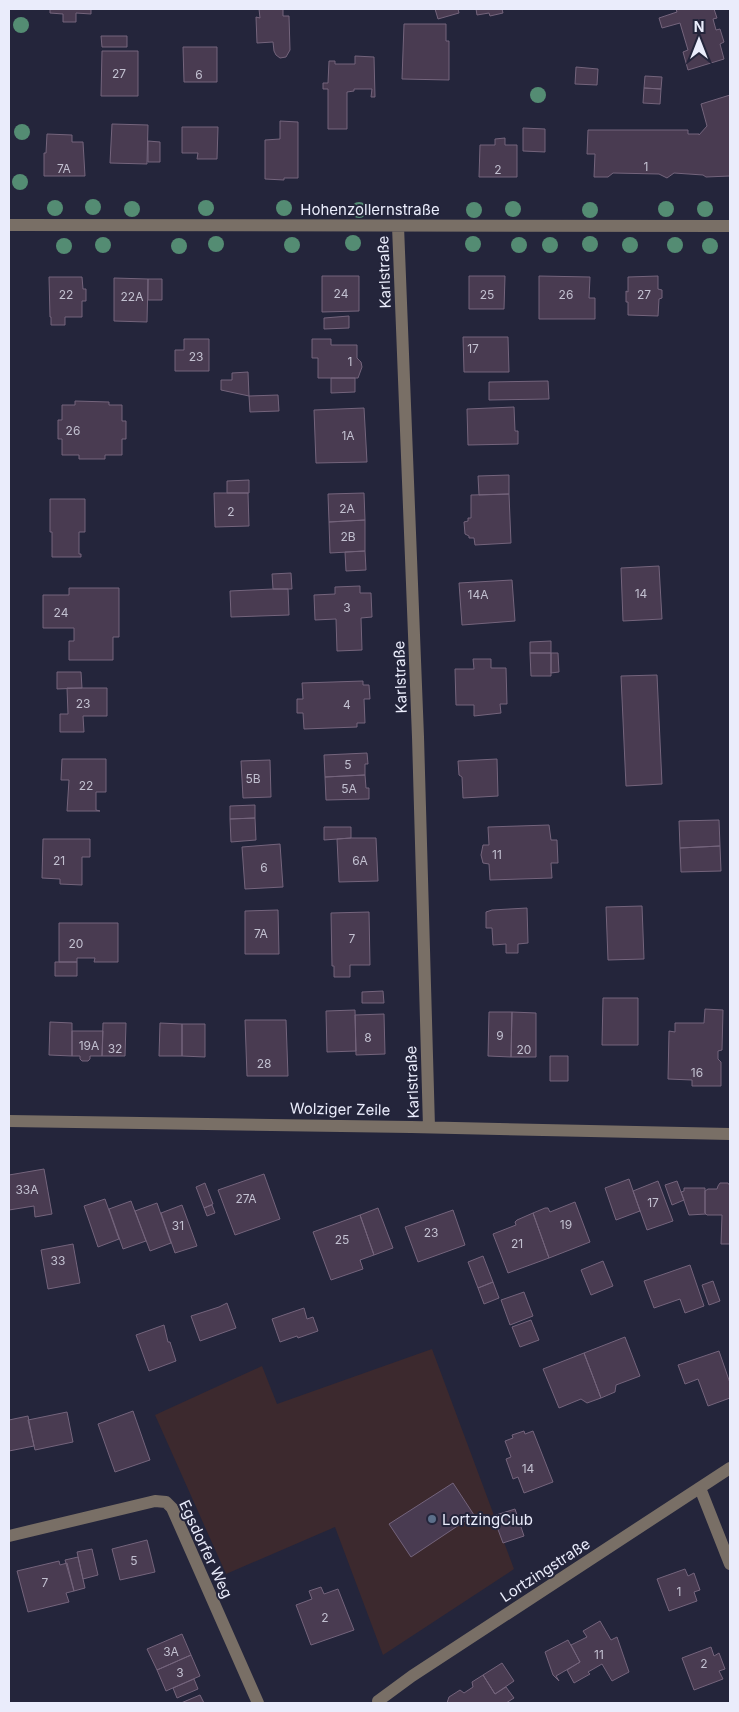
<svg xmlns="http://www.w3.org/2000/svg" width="739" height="1712" font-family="Inter,sans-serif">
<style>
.education{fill:#3c292e}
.building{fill:#493b51;stroke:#74647c}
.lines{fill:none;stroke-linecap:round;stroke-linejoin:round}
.minor{stroke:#796f66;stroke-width:12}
.tree{fill:#548c73}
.service-dot{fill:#5c6f8a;stroke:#24253b;stroke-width:2}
.labels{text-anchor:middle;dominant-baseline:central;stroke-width:4;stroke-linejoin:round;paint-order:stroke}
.number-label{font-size:12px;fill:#c2c0d0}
.street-label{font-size:15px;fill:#eaecfb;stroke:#24253b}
.poi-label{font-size:15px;fill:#eaecfb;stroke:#24253b;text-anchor:start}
</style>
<rect width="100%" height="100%" fill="#24253b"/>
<path class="education" d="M 432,1349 L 514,1569 L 383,1655 L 335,1527 L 226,1574 L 155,1415 L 262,1366 L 277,1404 Z"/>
<path class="building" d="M 50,9 L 91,9 L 91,14 L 76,13 L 76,22 L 63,22 L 63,14 L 50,13 Z
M 259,9 L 283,9 L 283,16 L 289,16 L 290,50 L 286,57 L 280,58 L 276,55 L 274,51 L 273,42 L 257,43 L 256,17 L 260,18 Z
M 435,9 L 458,9 L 459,13 L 438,19 Z
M 476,9 L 504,9 L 502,9 L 503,13 L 490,16 L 489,13 L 477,15 Z
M 676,9 L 714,9 L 717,18 L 713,19 L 716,30 L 720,29 L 724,42 L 720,44 L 724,59 L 688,70 L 683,52 L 688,50 L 680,23 L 662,28 L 659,18 L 677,12 Z
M 404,24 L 446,24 L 446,41 L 449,41 L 449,80 L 402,79 Z
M 101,36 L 127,36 L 127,47 L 102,47 Z
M 183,47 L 217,47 L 217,82 L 184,82 Z
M 102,51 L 138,51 L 138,96 L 101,96 Z
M 355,56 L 374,57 L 375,97 L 371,97 L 372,89 L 354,89 L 354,91 L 347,92 L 347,129 L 328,129 L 328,89 L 323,89 L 323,83 L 328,83 L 329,61 L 335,61 L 335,64 L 355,64 Z
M 576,67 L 598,69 L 597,85 L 575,84 Z
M 645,76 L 662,77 L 661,89 L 644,88 Z
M 644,88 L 661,89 L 660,104 L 643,103 Z
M 730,95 L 730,176 L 706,177 L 703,175 L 674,173 L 667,178 L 659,174 L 613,173 L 608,177 L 594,177 L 595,154 L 587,154 L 588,130 L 688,130 L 688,134 L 699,134 L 699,135 L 707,126 L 701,104 Z
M 280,121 L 298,122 L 298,178 L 284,178 L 284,180 L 265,179 L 265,140 L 280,139 Z
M 112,124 L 148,125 L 147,164 L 110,163 Z
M 182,127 L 218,127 L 217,159 L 197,159 L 198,153 L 182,153 Z
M 523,128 L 545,129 L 545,152 L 523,151 Z
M 47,134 L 72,135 L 72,142 L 83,142 L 85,176 L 44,176 L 44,153 L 46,153 Z
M 505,138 L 505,145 L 517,145 L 517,177 L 479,177 L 480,145 L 495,145 L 495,139 Z
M 148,141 L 160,142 L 160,162 L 148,162 Z
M 322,276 L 359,276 L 359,311 L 322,312 Z
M 469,276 L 505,276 L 504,309 L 469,309 Z
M 539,276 L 590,277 L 589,298 L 595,298 L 595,319 L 539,319 Z
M 658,276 L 658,289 L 662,290 L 662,298 L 659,299 L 658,316 L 628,315 L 628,302 L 626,302 L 626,291 L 628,292 L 628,277 Z
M 49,277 L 82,277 L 83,289 L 86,289 L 86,301 L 82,301 L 82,317 L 65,317 L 65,325 L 51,325 L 51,317 L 50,317 Z
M 114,278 L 148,279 L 147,322 L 114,321 Z
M 148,279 L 162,279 L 162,300 L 148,300 Z
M 349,316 L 349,328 L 324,329 L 324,318 Z
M 463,337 L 508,337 L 509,372 L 464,372 Z
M 184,339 L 209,339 L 209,371 L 175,371 L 175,350 L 184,350 Z
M 312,339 L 331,339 L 331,345 L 357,345 L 357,358 L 361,362 L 362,367 L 358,378 L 318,378 L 318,358 L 312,358 Z
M 248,372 L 249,396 L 221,390 L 221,380 L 232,380 L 232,373 Z
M 331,378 L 355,378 L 355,392 L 331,393 Z
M 548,381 L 549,399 L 489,400 L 489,382 Z
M 278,395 L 279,411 L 250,412 L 249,396 Z
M 75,401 L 109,402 L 109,405 L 122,405 L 122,421 L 126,421 L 126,439 L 122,439 L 122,455 L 105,455 L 105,459 L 79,459 L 79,455 L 62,455 L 62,439 L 58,439 L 58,420 L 62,420 L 62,405 L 75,405 Z
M 514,407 L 515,431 L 518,431 L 518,444 L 468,445 L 467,409 Z
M 364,408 L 367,462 L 316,463 L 314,410 Z
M 509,475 L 509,494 L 479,495 L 478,476 Z
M 249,480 L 249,493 L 227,493 L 227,481 Z
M 214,493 L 248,493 L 249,526 L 215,527 Z
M 364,493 L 365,520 L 329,522 L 328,494 Z
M 509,494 L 511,543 L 475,545 L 474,538 L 469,538 L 469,536 L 465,534 L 464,522 L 468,521 L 468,518 L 471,518 L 471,495 Z
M 50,499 L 85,499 L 85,532 L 79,532 L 79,554 L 81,554 L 81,557 L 52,557 L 52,532 L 50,532 Z
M 365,520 L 365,551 L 330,553 L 329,522 Z
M 365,551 L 366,570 L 346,571 L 345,552 Z
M 659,566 L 662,619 L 623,621 L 621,568 Z
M 291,573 L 292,589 L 273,589 L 272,574 Z
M 512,580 L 515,621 L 462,625 L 459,583 Z
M 360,586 L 360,593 L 371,593 L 372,617 L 361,618 L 362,650 L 337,651 L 336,619 L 315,620 L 314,595 L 335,594 L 335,587 Z
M 69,588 L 119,588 L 119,637 L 113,637 L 113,660 L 69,660 L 69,641 L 74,641 L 74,628 L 43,628 L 43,595 L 69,595 Z
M 273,589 L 288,589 L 289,615 L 231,617 L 230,591 Z
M 551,641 L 551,653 L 530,653 L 530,642 Z
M 530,653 L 551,653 L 551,676 L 531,676 Z
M 551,653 L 558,653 L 559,672 L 551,673 Z
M 473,659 L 491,659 L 491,668 L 506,668 L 507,704 L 500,704 L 501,713 L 474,716 L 474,705 L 456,705 L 455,669 L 474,669 Z
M 57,672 L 81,672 L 82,688 L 57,689 Z
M 657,675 L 662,784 L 626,786 L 621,676 Z
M 363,681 L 363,685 L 369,685 L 370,699 L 364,699 L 365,723 L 357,723 L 357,727 L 304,729 L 303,713 L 297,713 L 297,699 L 303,699 L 302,683 Z
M 67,688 L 107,688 L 107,716 L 83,716 L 84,732 L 60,732 L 60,714 L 68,714 Z
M 367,753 L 368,764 L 365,764 L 365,775 L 325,777 L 324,755 Z
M 62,759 L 106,759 L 106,792 L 96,792 L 96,810 L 100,811 L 67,811 L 69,780 L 61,780 Z
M 497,759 L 498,796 L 463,798 L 462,777 L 459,775 L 458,761 Z
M 270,760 L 271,797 L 243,798 L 241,761 Z
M 365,775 L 366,788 L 369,788 L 369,799 L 326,800 L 325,777 Z
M 255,805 L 255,818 L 230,819 L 230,806 Z
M 255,818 L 256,840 L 231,842 L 230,819 Z
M 719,820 L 720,846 L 680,848 L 679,821 Z
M 549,825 L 551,840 L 557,840 L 558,863 L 551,863 L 552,878 L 490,880 L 489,864 L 483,863 L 481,855 L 483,845 L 489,845 L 488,827 Z
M 324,827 L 351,827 L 351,838 L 324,840 Z
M 351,838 L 376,838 L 378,881 L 339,882 L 337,839 Z
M 43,839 L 90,839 L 90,857 L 82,857 L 82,885 L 60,884 L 60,879 L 42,878 Z
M 280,844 L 283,887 L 245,889 L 242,847 Z
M 720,846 L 721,871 L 681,872 L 680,848 Z
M 642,906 L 644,959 L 608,960 L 606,907 Z
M 527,908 L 528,943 L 518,944 L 518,953 L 506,953 L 506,944 L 493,945 L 492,928 L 486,928 L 486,912 L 492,910 Z
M 278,910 L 279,954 L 245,954 L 245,911 Z
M 369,912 L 370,965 L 350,965 L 350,977 L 334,977 L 334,966 L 332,966 L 331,913 Z
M 59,923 L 118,923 L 118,962 L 94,962 L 95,958 L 77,958 L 77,962 L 59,962 Z
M 55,962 L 77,962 L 77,976 L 55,976 Z
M 383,991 L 384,1003 L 362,1003 L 362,992 Z
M 603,998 L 638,998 L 638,1045 L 602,1045 Z
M 705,1009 L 723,1010 L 722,1050 L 718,1051 L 718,1059 L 721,1062 L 721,1086 L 692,1086 L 692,1080 L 668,1079 L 669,1031 L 675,1032 L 675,1023 L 704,1023 Z
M 355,1010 L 356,1051 L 327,1052 L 326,1011 Z
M 489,1012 L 512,1012 L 511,1057 L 488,1056 Z
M 512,1012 L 536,1013 L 536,1057 L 511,1057 Z
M 384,1014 L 385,1054 L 356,1055 L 355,1015 Z
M 245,1020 L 286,1020 L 288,1076 L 247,1076 Z
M 50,1022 L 72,1023 L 72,1056 L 49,1055 Z
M 103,1023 L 126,1023 L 125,1056 L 102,1056 Z
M 160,1023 L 182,1024 L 182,1056 L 159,1056 Z
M 182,1024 L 205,1024 L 205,1057 L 182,1056 Z
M 72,1031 L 103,1031 L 102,1056 L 90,1056 L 90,1059 L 88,1061 L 82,1061 L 80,1059 L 80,1056 L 72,1056 Z
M 550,1056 L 568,1056 L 568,1081 L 550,1081 Z
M 44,1169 L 52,1214 L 35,1217 L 34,1206 L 9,1210 L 9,1175 Z
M 264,1174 L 280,1219 L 235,1235 L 218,1190 Z
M 629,1179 L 640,1211 L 616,1220 L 605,1188 Z
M 658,1181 L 673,1221 L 647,1230 L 633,1191 Z
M 677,1181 L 684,1200 L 672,1205 L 665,1185 Z
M 205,1183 L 213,1204 L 204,1208 L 196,1187 Z
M 720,1183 L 728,1183 L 730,1186 L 730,1244 L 721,1244 L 722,1215 L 707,1215 L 705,1213 L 705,1191 L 708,1189 L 717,1189 L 718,1186 Z
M 684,1188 L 705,1188 L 705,1213 L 706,1214 L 689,1215 L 681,1192 L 684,1191 Z
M 105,1199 L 119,1239 L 98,1247 L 84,1206 Z
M 131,1201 L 146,1241 L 123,1249 L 109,1209 Z
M 575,1202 L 590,1242 L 549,1258 L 533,1213 L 545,1208 L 548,1208 L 550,1212 Z
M 157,1203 L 171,1243 L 150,1251 L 135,1211 Z
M 182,1205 L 197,1246 L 175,1253 L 161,1213 Z
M 212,1205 L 215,1213 L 207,1216 L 204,1208 Z
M 378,1208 L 393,1248 L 374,1255 L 360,1215 Z
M 453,1210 L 465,1245 L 418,1262 L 405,1227 Z
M 533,1213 L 549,1258 L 508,1273 L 493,1234 L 516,1225 L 515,1222 L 517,1220 Z
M 360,1215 L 374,1255 L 360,1260 L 363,1269 L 331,1280 L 313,1232 Z
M 73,1244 L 80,1283 L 48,1289 L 41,1250 Z
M 483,1256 L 493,1282 L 478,1288 L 468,1262 Z
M 603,1261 L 613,1286 L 591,1295 L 581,1270 Z
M 690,1265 L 704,1306 L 685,1313 L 680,1299 L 654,1308 L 644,1281 Z
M 713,1281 L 720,1301 L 709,1305 L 702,1285 Z
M 493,1282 L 499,1298 L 484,1304 L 478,1288 Z
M 524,1292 L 533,1316 L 510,1325 L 501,1300 Z
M 227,1303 L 236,1328 L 200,1341 L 191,1316 L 219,1307 Z
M 304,1308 L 307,1319 L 313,1317 L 318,1331 L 298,1338 L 297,1336 L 280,1342 L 272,1319 Z
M 531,1320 L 539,1340 L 520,1347 L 512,1327 Z
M 164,1325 L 168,1342 L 170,1342 L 176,1361 L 149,1371 L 136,1335 Z
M 625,1337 L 640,1376 L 616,1385 L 615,1392 L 601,1398 L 584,1353 Z
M 719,1351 L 730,1383 L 730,1398 L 708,1406 L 698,1379 L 685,1384 L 678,1365 Z
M 584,1353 L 601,1398 L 587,1403 L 581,1399 L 559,1408 L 543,1369 Z
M 133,1411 L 150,1460 L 115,1472 L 98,1424 Z
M 67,1412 L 73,1442 L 35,1450 L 28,1420 Z
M 28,1416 L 34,1446 L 9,1451 L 9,1420 Z
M 524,1431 L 525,1434 L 533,1431 L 553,1482 L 524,1493 L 518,1477 L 513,1479 L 506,1459 L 511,1457 L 505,1441 L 513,1438 L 512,1435 Z
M 453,1483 L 474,1515 L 411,1557 L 389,1524 Z
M 515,1509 L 524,1536 L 503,1543 L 493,1516 Z
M 147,1540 L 155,1572 L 120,1580 L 112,1549 Z
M 92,1549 L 98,1575 L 83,1579 L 77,1552 Z
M 78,1557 L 85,1588 L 74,1591 L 65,1560 Z
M 59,1561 L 60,1565 L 67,1563 L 74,1591 L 66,1593 L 69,1602 L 28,1612 L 17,1571 Z
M 685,1569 L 688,1576 L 694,1573 L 700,1590 L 694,1592 L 697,1601 L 669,1611 L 657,1579 Z
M 321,1587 L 324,1594 L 338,1589 L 354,1630 L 311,1645 L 296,1605 L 312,1599 L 309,1591 Z
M 600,1621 L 611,1640 L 617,1637 L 629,1672 L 612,1681 L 602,1664 L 588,1672 L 590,1674 L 574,1683 L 567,1670 L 580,1662 L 571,1645 L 587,1637 L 583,1631 Z
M 182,1634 L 191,1655 L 157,1670 L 147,1649 Z
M 568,1640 L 580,1662 L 556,1676 L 559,1681 L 553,1675 L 545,1652 Z
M 711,1647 L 714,1656 L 719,1653 L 725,1669 L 719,1671 L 723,1679 L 694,1690 L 682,1658 Z
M 191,1655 L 200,1676 L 166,1691 L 157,1670 Z
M 502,1663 L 514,1681 L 495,1694 L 483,1675 Z
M 483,1675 L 495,1694 L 506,1687 L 514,1698 L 506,1703 L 447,1703 L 449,1697 L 460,1690 L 464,1693 L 473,1687 L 472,1682 Z
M 194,1679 L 198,1689 L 177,1698 L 173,1688 Z
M 200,1695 L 204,1703 L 181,1703 Z"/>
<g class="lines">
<path class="minor" d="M 9,225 L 730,226
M 398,226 L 418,737 L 429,1127
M 9,1121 L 411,1127 L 730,1134
M 700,1488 L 730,1564
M 9,1536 L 155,1501 L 166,1502 L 172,1508 L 258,1703
M 380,1703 L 378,1701 L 412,1676 L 730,1468"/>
</g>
<g class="tree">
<circle cx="21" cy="25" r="8"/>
<circle cx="538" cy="95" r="8"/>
<circle cx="22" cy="132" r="8"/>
<circle cx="20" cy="182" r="8"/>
<circle cx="93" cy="207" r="8"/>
<circle cx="55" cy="208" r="8"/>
<circle cx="206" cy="208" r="8"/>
<circle cx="284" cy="208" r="8"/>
<circle cx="132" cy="209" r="8"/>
<circle cx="513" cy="209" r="8"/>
<circle cx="666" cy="209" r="8"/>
<circle cx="705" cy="209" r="8"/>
<circle cx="359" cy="210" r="8"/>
<circle cx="474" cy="210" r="8"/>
<circle cx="590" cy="210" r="8"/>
<circle cx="353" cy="243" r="8"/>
<circle cx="216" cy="244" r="8"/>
<circle cx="473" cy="244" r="8"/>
<circle cx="590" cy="244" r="8"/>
<circle cx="103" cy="245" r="8"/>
<circle cx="292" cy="245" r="8"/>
<circle cx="519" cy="245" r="8"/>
<circle cx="550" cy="245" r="8"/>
<circle cx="630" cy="245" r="8"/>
<circle cx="675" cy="245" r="8"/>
<circle cx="64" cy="246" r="8"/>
<circle cx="179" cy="246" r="8"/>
<circle cx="710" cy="246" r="8"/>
</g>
<circle class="service-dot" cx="432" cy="1519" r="5"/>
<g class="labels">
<g class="number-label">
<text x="119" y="73">27</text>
<text x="199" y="74">6</text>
<text x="646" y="166">1</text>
<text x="64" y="168">7A</text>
<text x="498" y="169">2</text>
<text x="341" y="293">24</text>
<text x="66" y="294">22</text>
<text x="487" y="294">25</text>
<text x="566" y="294">26</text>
<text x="644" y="294">27</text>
<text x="132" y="296">22A</text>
<text x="473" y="348">17</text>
<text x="196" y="356">23</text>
<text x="350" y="361">1</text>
<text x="73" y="430">26</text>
<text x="348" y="435">1A</text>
<text x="347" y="508">2A</text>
<text x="231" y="511">2</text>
<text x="348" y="536">2B</text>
<text x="641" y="593">14</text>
<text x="478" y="594">14A</text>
<text x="347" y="607">3</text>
<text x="61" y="612">24</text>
<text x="83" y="703">23</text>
<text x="347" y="704">4</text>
<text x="348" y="764">5</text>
<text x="253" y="778">5B</text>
<text x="86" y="785">22</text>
<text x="349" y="788">5A</text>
<text x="497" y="854">11</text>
<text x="59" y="860">21</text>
<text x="360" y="860">6A</text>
<text x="264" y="867">6</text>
<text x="261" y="933">7A</text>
<text x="352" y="938">7</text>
<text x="76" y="943">20</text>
<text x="500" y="1035">9</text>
<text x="368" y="1037">8</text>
<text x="89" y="1045">19A</text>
<text x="115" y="1048">32</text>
<text x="524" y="1049">20</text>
<text x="264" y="1063">28</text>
<text x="697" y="1072">16</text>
<text x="27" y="1189">33A</text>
<text x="246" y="1198">27A</text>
<text x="653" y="1202">17</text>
<text x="566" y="1224">19</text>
<text x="178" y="1225">31</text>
<text x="431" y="1232">23</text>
<text x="342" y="1239">25</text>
<text x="517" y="1243">21</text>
<text x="58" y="1260">33</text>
<text x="528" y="1468">14</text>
<text x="134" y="1560">5</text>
<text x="45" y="1582">7</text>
<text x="679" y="1591">1</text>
<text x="325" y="1617">2</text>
<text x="171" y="1651">3A</text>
<text x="599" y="1654">11</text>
<text x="704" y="1663">2</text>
<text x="180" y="1672">3</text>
</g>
<g class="street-label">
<text x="370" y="209">Hohenzollernstraße</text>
<text transform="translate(384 272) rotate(-92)">Karlstraße</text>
<text transform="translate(400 677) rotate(-92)">Karlstraße</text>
<text transform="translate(412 1082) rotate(-92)">Karlstraße</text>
<text transform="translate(340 1109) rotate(1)">Wolziger Zeile</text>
<text transform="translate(206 1549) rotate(65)">Egsdorfer Weg</text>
<text transform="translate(545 1570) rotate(-33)">Lortzingstraße</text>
</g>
<g class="poi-label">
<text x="442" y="1519">LortzingClub</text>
</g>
</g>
<rect width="739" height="1712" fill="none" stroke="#eaecfb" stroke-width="20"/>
<g transform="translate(699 40)" stroke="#24253b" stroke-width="4" paint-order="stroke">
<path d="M0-4L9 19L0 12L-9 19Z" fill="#eaecfb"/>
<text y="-8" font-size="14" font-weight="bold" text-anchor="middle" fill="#eaecfb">N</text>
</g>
</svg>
